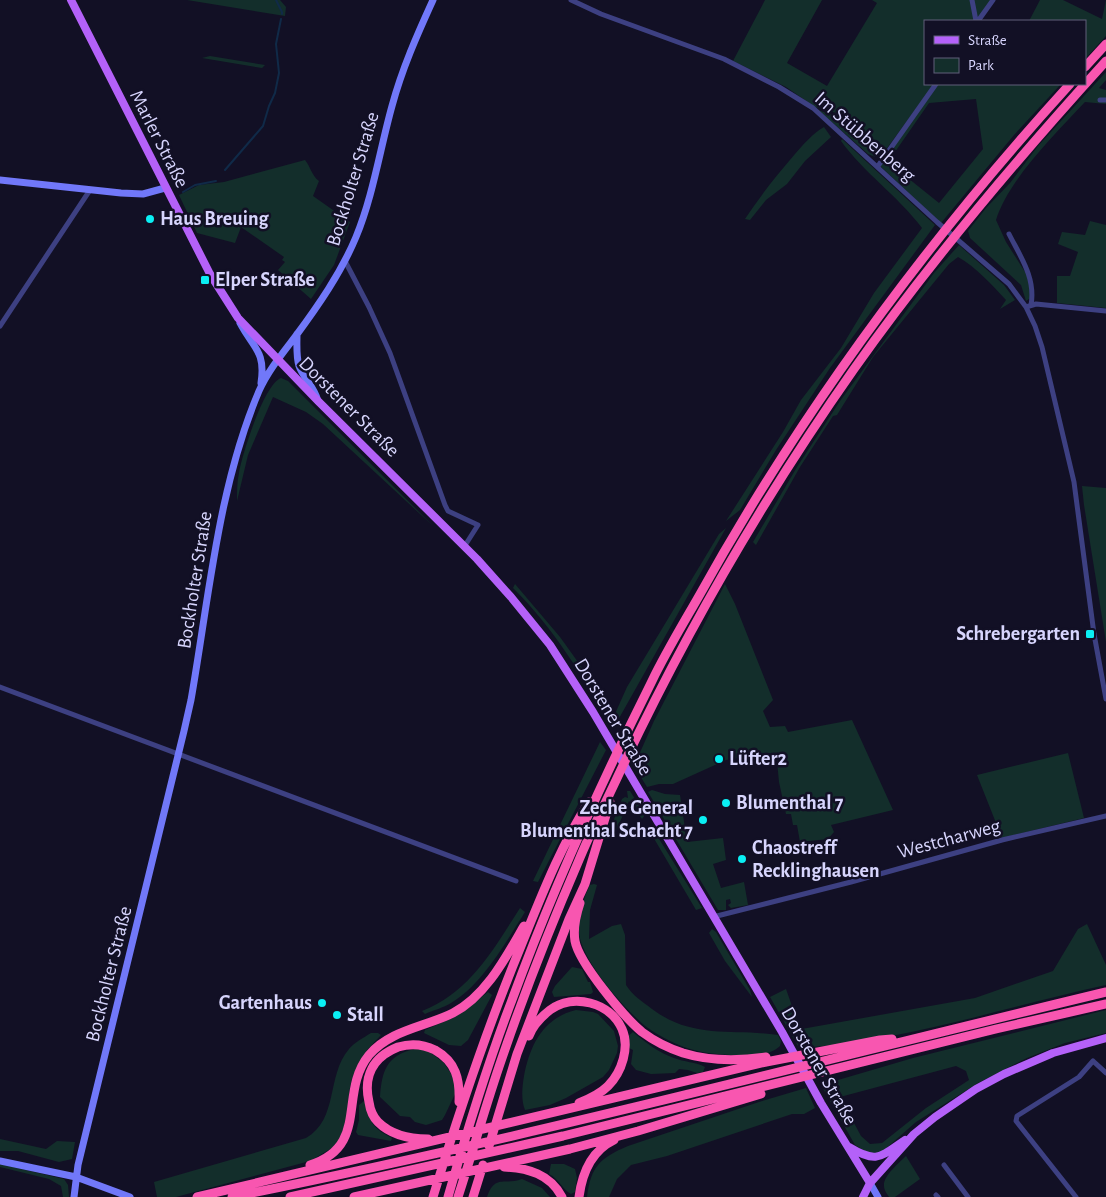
<svg xmlns="http://www.w3.org/2000/svg" width="1106" height="1197" font-family="'Alegreya Sans',sans-serif">
<style>
.green{fill:#132e2b;fill-rule:evenodd}
.lines{fill:none;stroke-linecap:round;stroke-linejoin:round}
.stream{stroke:#102a48;stroke-width:2}
.street{stroke:#3d4082;stroke-width:5}
.secondary{stroke:#7178f9;stroke-width:7}
.primary{stroke:#b461f8;stroke-width:8}
.highway{stroke:#f856b0;stroke-width:9}
.poi-dot{fill:#0aeff4;stroke:#121025;stroke-width:2}
.labels{text-anchor:middle;dominant-baseline:central;stroke-width:5;stroke-linejoin:round;paint-order:stroke}
.street-label{font-size:20px;fill:#d7d5fd;stroke:#121025}
.poi-label{font-size:20px;font-weight:bold;fill:#d7d5fd;stroke:#121025;text-anchor:start}
</style>
<rect width="100%" height="100%" fill="#121025"/>
<path class="green" d="M 187,0 L 280,0 L 286,7 L 285,16 Z
M 765,0 L 822,0 L 787,63 L 827,86 L 877,3 L 872,0 L 991,0 L 977,21 L 925,21 L 925,84 L 934,84 L 882,155 L 875,157 L 868,154 L 818,110 L 839,117 L 843,115 L 815,107 L 786,87 L 733,61 Z
M 1040,0 L 1063,0 L 1102,19 L 1106,0 L 1106,36 L 1085,59 L 1085,21 L 1029,21 Z
M 210,56 L 265,65 L 262,68 L 202,58 Z
M 1106,72 L 1106,80 L 1099,88 L 1106,90 L 1106,104 L 1085,102 C 1055,134 1009,179 996,220 L 1006,242 L 1027,275 L 1032,297 L 1026,301 L 1021,285 L 970,238 L 968,231 L 986,208 L 1010,183 L 1038,146 Z
M 937,84 L 1061,84 L 1014,135 L 941,223 L 880,166 ZM 976,99 L 983,149 L 939,203 L 888,162 L 929,103 Z
M 824,127 L 831,137 L 805,161 L 787,184 L 766,200 L 750,220 L 745,219 C 761,195 776,176 795,154 C 803,145 813,133 824,127 Z
M 842,139 L 935,225 L 830,368 L 776,450 L 740,510 L 726,521 L 783,432 L 801,400 L 841,348 L 874,293 L 922,228 C 898,196 864,173 841,141 Z
M 305,160 C 310,166 312,176 319,181 L 313,196 L 350,222 L 334,265 L 311,299 L 278,270 L 285,262 L 282,260 L 284,257 L 241,227 L 235,243 L 197,233 L 179,195 L 199,185 L 224,182 Z
M 1090,221 L 1106,225 L 1106,308 L 1057,303 L 1057,276 L 1070,276 L 1078,252 L 1058,244 L 1062,232 L 1085,235 Z
M 959,245 L 1004,285 L 1015,300 L 1000,309 L 1006,300 C 991,284 977,268 958,257 L 949,264 L 873,357 L 837,415 L 833,416 L 800,467 L 756,545 L 753,542 L 797,467 L 840,401 L 934,273 Z
M 281,378 L 288,381 L 433,526 L 323,424 L 306,412 L 273,397 L 248,455 L 237,501 C 237,492 237,482 239,473 C 242,455 264,384 281,378 Z
M 1082,486 L 1106,488 L 1106,642 L 1084,505 Z
M 726,528 L 613,729 C 586,681 553,627 513,588 L 515,584 L 560,637 L 598,690 L 614,716 L 627,687 L 719,534 Z
M 725,584 L 735,604 L 773,700 L 763,711 L 770,727 L 785,726 L 788,732 L 852,720 L 893,810 L 831,825 L 834,832 L 828,839 L 800,842 L 797,825 L 793,825 L 791,814 L 786,814 L 779,782 L 777,761 L 770,753 L 726,760 L 673,784 L 659,784 L 647,787 L 634,766 L 654,721 Z
M 600,742 L 606,750 L 538,882 L 533,881 Z
M 1068,753 L 1084,818 L 1002,838 L 977,775 Z
M 652,790 L 665,794 L 680,795 L 687,842 L 723,838 L 726,860 L 713,864 L 721,888 L 744,882 L 748,905 L 731,908 L 728,905 L 731,903 L 730,899 L 726,900 L 726,910 L 718,910 L 648,792 Z
M 627,791 L 630,791 L 645,815 L 642,819 L 629,801 L 613,838 L 609,832 L 622,799 L 625,797 L 628,798 Z
M 651,826 L 702,908 L 696,910 L 649,830 Z
M 594,884 L 597,885 L 590,910 L 589,939 L 612,926 L 621,924 L 625,935 L 626,985 C 632,995 643,1002 652,1009 C 694,1040 731,1028 778,1035 L 781,1041 L 780,1046 C 768,1057 752,1055 737,1055 C 720,1055 700,1053 684,1047 C 671,1042 655,1034 644,1025 C 623,1007 582,961 579,933 C 577,918 583,899 590,885 Z
M 520,908 L 525,912 C 506,942 482,985 451,1003 C 443,1008 434,1010 425,1014 L 422,1011 C 470,992 493,950 520,908 Z
M 1087,924 L 1106,965 L 1106,985 C 1005,1007 903,1042 799,1048 L 770,997 L 786,989 L 792,1006 L 792,1021 L 796,1030 L 975,998 L 1053,971 L 1078,929 Z
M 712,929 L 716,932 L 750,990 L 752,997 L 725,961 L 709,933 Z
M 572,967 L 582,969 L 588,982 L 590,982 L 593,992 L 591,994 L 554,997 L 552,992 L 555,986 Z
M 488,992 L 492,995 L 468,1040 L 461,1046 L 449,1045 L 424,1033 L 425,1030 L 455,1017 Z
M 576,1010 L 593,1012 L 598,1014 L 614,1031 L 618,1046 L 617,1053 L 609,1070 L 603,1077 L 566,1098 L 550,1105 L 525,1110 C 521,1100 522,1088 524,1076 C 530,1045 543,1018 576,1010 Z
M 1106,1010 L 1106,1033 L 1065,1043 L 1027,1058 L 978,1083 L 916,1122 L 883,1151 L 874,1153 L 866,1152 L 855,1145 L 821,1085 L 913,1058 ZM 956,1066 L 966,1071 L 969,1080 L 926,1108 L 882,1143 L 870,1144 L 861,1136 L 840,1097 Z
M 633,1032 C 645,1042 659,1053 674,1058 C 684,1062 696,1062 705,1067 L 703,1072 L 697,1073 L 688,1070 L 679,1069 L 675,1073 L 651,1074 L 636,1070 L 631,1064 L 633,1050 L 629,1048 L 627,1037 Z
M 371,1033 L 378,1033 L 381,1035 L 367,1050 L 352,1079 L 349,1092 L 350,1109 L 345,1130 L 340,1139 L 332,1148 L 310,1161 L 176,1197 L 157,1197 L 154,1182 L 306,1138 C 339,1119 326,1076 349,1049 C 355,1042 363,1038 371,1033 Z
M 414,1049 L 425,1049 L 435,1056 L 444,1063 L 455,1080 L 455,1094 L 445,1115 L 442,1120 L 426,1125 L 415,1122 L 410,1117 L 400,1116 L 380,1097 C 382,1071 386,1056 414,1049 Z
M 806,1088 L 815,1108 L 804,1114 L 792,1114 L 667,1156 L 631,1165 L 617,1179 L 609,1197 L 587,1197 C 591,1166 600,1158 628,1146 L 759,1102 Z
M 364,1101 C 373,1122 368,1126 392,1138 L 391,1141 L 358,1135 L 356,1132 L 359,1120 L 359,1105 Z
M 0,1139 L 46,1149 L 57,1141 L 75,1142 L 72,1159 L 59,1162 L 18,1151 L 0,1151 Z
M 906,1156 L 920,1179 L 895,1197 L 889,1197 C 887,1194 884,1190 884,1186 C 883,1176 899,1163 906,1156 Z
M 0,1164 L 64,1179 L 68,1185 L 69,1197 L 63,1197 L 61,1186 L 49,1179 L 0,1167 Z
M 551,1164 L 564,1164 L 575,1169 L 577,1178 L 575,1192 L 571,1194 C 562,1189 559,1179 549,1174 Z
M 522,1179 L 542,1188 L 550,1197 L 487,1197 C 495,1173 506,1186 522,1179 Z"/>
<g class="lines">
<path class="stream" d="M 276,0 L 282,12 L 282,14
M 225,170 L 263,126 L 269,106 L 275,93 L 279,73 L 276,44 L 281,19
M 183,192 L 195,185 L 216,181"/>
<path class="street" d="M 571,0 L 601,14 L 724,59 L 779,87 L 813,108 L 937,222 L 1009,284 L 1026,307 L 1035,326 L 1042,347 L 1074,482 L 1094,634 L 1106,699
M 972,0 L 976,21
M 978,21 L 993,0
M 1100,100 L 1106,100
M 878,166 L 936,84
M 1009,234 C 1020,256 1036,278 1031,305
M 345,261 L 369,307 L 390,353 L 445,505 L 448,511 L 478,525 L 464,547
M 1026,307 L 1036,304 L 1106,311
M 0,326 L 90,190
M 0,687 L 516,881
M 713,917 L 851,882 L 1002,840 L 1106,816
M 944,1165 L 968,1197
M 936,1195 L 938,1197
M 1076,1197 L 1016,1121 L 1017,1116 L 1079,1077 L 1093,1061 L 1106,1073"/>
<path class="secondary" d="M 0,180 L 121,193 L 143,194 L 165,188
M 240,323 C 253,348 266,351 261,383
M 297,334 C 297,344 296,356 299,366 C 303,378 314,386 318,401
M 0,1161 L 76,1177 L 130,1197
M 870,1183 L 878,1197
M 74,1197 L 78,1165 L 184,731 L 191,700 C 209,598 218,487 259,391 C 268,371 282,354 295,337 C 318,306 341,273 356,237 C 373,196 380,149 392,106 C 402,69 417,35 433,0"/>
<path class="primary" d="M 71,0 L 210,274 L 238,318 L 318,401 L 477,559 L 511,597 L 550,645 L 593,712 L 782,1032 L 821,1103 L 870,1183
M 849,1147 C 877,1164 880,1157 905,1140
M 863,1197 L 870,1183 L 914,1134 L 935,1117 L 976,1089 L 1004,1074 L 1053,1053 L 1106,1038"/>
<path class="highway" d="M 1085,67 L 1106,44
M 580,903 C 576,915 573,929 575,941 C 579,963 624,1017 642,1032 C 654,1041 668,1048 683,1053 C 709,1061 739,1061 766,1057
M 529,1036 C 533,1025 541,1017 550,1010 C 573,993 610,1002 622,1029 C 630,1047 622,1072 608,1086 C 600,1094 589,1099 579,1103
M 428,1139 C 411,1139 391,1135 378,1122 C 373,1117 370,1109 369,1102 C 363,1076 373,1057 398,1047 C 411,1043 423,1044 435,1050 C 456,1062 460,1079 459,1102
M 489,1146 L 517,1054 L 569,919 L 585,884 L 610,802
M 310,1165 C 370,1146 338,1093 369,1055 C 390,1030 425,1027 453,1013 C 486,996 506,957 524,926
M 504,1167 C 528,1168 550,1174 562,1197
M 197,1197 L 766,1062 L 880,1040 L 892,1039
M 232,1197 C 526,1138 815,1062 1106,992
M 290,1197 L 563,1136 L 996,1029 L 1106,1004
M 354,1197 L 570,1149 L 638,1131 L 761,1094
M 433,1197 C 459,1112 487,1028 521,946 C 541,897 560,847 589,802
M 448,1197 C 467,1131 487,1065 512,1000 C 552,891 600,785 652,681 C 666,652 683,624 699,596 C 801,412 928,240 1070,84
M 458,1197 C 473,1151 486,1104 502,1058 C 525,991 551,925 579,860 C 591,831 605,804 618,776 C 685,633 764,497 854,369 C 931,260 1017,159 1106,61
M 473,1197 L 483,1165
M 579,1197 C 582,1174 591,1151 614,1140"/>
</g>
<g class="poi-dot">
<circle cx="150" cy="219" r="5"/>
<rect x="200" y="275" width="10" height="10" rx="2.5"/>
<rect x="1085" y="629" width="10" height="10" rx="2.5"/>
<circle cx="719" cy="759" r="5"/>
<circle cx="726" cy="803" r="5"/>
<circle cx="703" cy="820" r="5"/>
<circle cx="742" cy="859" r="5"/>
<circle cx="322" cy="1003" r="5"/>
<circle cx="337" cy="1015" r="5"/>
</g>
<g class="labels">
<g class="street-label">
<text transform="translate(865 137) rotate(41)">Im Stübbenberg</text>
<text transform="translate(159 139) rotate(63)">Marler Straße</text>
<text transform="translate(353 179) rotate(-73)">Bockholter Straße</text>
<text transform="translate(349 407) rotate(45)">Dorstener Straße</text>
<text transform="translate(195 580) rotate(-81)">Bockholter Straße</text>
<text transform="translate(613 717) rotate(59)">Dorstener Straße</text>
<text transform="translate(949 839) rotate(-15)">Westcharweg</text>
<text transform="translate(109 974) rotate(-76)">Bockholter Straße</text>
<text transform="translate(819 1066) rotate(60)">Dorstener Straße</text>
</g>
<g class="poi-label">
<text x="160" y="219">Haus Breuing</text>
<text x="215" y="280">Elper Straße</text>
<text x="1080" y="634" text-anchor="end">Schrebergarten</text>
<text x="729" y="759">Lüfter2</text>
<text x="736" y="803">Blumenthal 7</text>
<text x="693" y="808" text-anchor="end">Zeche General<tspan x="693" dy="23">Blumenthal Schacht 7</tspan></text>
<text x="752" y="848">Chaostreff<tspan x="752" dy="23">Recklinghausen</tspan></text>
<text x="312" y="1003" text-anchor="end">Gartenhaus</text>
<text x="347" y="1015">Stall</text>
</g>
</g>
<rect x="924" y="20" width="162" height="65" fill="#121025" stroke="#615f7b"/>
<rect x="934" y="36" width="25" height="8" fill="#b461f8" stroke="#615f7b"/>
<text x="968" y="45" font-size="15" fill="#d7d5fd">Straße</text>
<rect x="934" y="58" width="25" height="15" fill="#132e2b" stroke="#615f7b"/>
<text x="968" y="70" font-size="15" fill="#d7d5fd">Park</text>
</svg>
